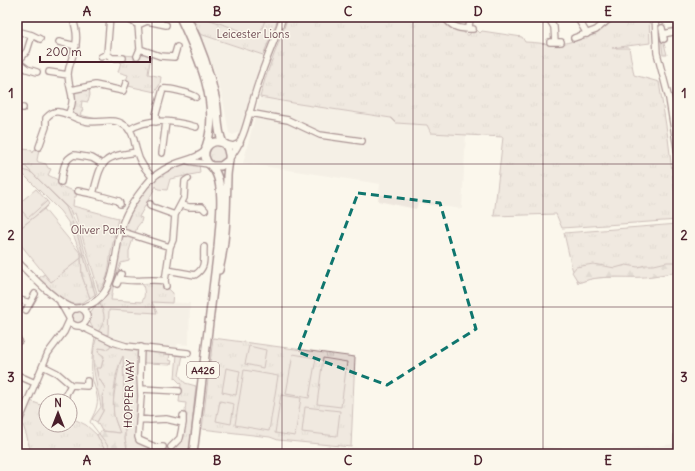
<svg xmlns="http://www.w3.org/2000/svg" width="695" height="471" font-family="Delius,sans-serif">
<style>
.built{fill:#eee7de}
.grass{fill:url(#grass-tufts);stroke:#967b7e}
.forest{fill:url(#forest-firs);stroke:#967b7e}
.pitch{fill:#e2d7d0;stroke:#967b7e}
.lines{fill:none;stroke-linecap:round;stroke-linejoin:round}
.stream{stroke:#907477;stroke-width:1}
.minor-casing{stroke:#4a1f2b;stroke-width:8}
.major-casing{stroke:#4a1f2b;stroke-width:10}
.minor{stroke:#fbf7ec;stroke-width:5.5}
.major{stroke:#fbf7ec;stroke-width:7}
.marked{fill:none;stroke:#0f766e;stroke-width:3;stroke-dasharray:8 5;stroke-linejoin:round}
.grid{fill:none;stroke:#4a1f2b;stroke-width:1;stroke-opacity:0.55}
.labels{text-anchor:middle;dominant-baseline:central;stroke-width:3;stroke-linejoin:round;paint-order:stroke}
.shield{fill:#fbf7ec;stroke:#7f6065;stroke-width:1}
.shield-label{font-size:10px;font-weight:bold;fill:#4a1f2b}
.park-label{font-size:11px;fill:#704d54;stroke:#fbf7ec}
.street-label{font-size:11px;fill:#4a1f2b;stroke:#fbf7ec}
.neatline{fill:none;stroke:#4a1f2b;stroke-width:1.5}
.grid-label{font-size:13px;text-anchor:middle;font-weight:bold;fill:#4a1f2b}
</style>
<defs>
<pattern id="grass-tufts" width="24" height="20" patternUnits="userSpaceOnUse"><rect width="24" height="20" fill="#e2d7d0"/><path d="M3 7l-1-3M5 7V3M7 7l1-3M15 17l-1-3M17 17v-4M19 17l1-3" fill="none" stroke="#c3b8b3"/></pattern>
<pattern id="forest-firs" width="22" height="20" patternUnits="userSpaceOnUse"><rect width="22" height="20" fill="#e2d7d0"/><path d="M5 1l3.5 6h-7zM16 11l3.5 6h-7z" fill="#c3b8b3"/></pattern>
</defs>
<rect width="100%" height="100%" fill="#fbf7ec"/>
<filter id="ink" filterUnits="userSpaceOnUse"><feTurbulence type="fractalNoise" baseFrequency=".025" numOctaves="2"/><feDisplacementMap in="SourceGraphic" scale="8" xChannelSelector="R" yChannelSelector="G"/><feConvolveMatrix kernelMatrix="1 2 1 2 8 2 1 2 1" color-interpolation-filters="sRGB"/></filter>
<g filter="url(#ink)">
<path class="built" d="M 200,34 L 263,55 L 239,132 L 233,135 L 229,133 L 223,100 L 215,73 Z
M 260,97 L 299,104 L 391,118 L 396,123 L 427,125 L 431,133 L 466,135 L 462,209 L 418,203 L 416,209 L 378,201 L 380,184 L 243,163 Z
M 111,300 L 190,303 L 189,345 L 178,344 L 176,348 L 128,342 L 106,335 L 107,311 Z
M 673,444 L 673,454 L 540,454 L 541,446 L 562,448 L 631,449 Z
M 351,447 L 438,454 L 351,454 Z"/>
<path class="grass" d="M 191,17 L 279,17 L 263,55 L 200,34 Z
M 288,17 L 443,17 L 449,27 L 463,31 L 466,35 L 469,35 L 472,31 L 477,30 L 480,33 L 482,31 L 522,37 L 525,42 C 536,42 548,45 560,44 C 579,41 602,33 612,17 L 649,17 L 650,43 L 612,48 L 629,48 L 634,75 L 659,82 L 668,138 L 678,220 L 562,228 L 556,214 L 494,216 L 503,137 L 431,133 L 427,125 L 396,123 L 391,118 L 299,104 L 260,97 L 265,79 Z
M 659,17 L 662,17 L 663,27 L 660,28 L 667,55 L 663,55 Z
M 140,49 L 151,55 L 148,74 L 161,77 L 160,84 L 155,92 L 128,86 L 129,82 L 126,81 L 128,75 L 118,72 L 123,55 L 136,56 Z
M 89,86 L 90,95 L 88,102 L 82,101 L 81,108 L 83,109 L 80,115 L 97,119 L 99,121 L 68,115 L 71,90 Z
M207 154a10 10 0 1 1 20 0a10 10 0 1 1-20 0Z
M 23,149 L 31,150 L 33,153 L 34,150 L 36,149 L 39,150 L 37,160 L 38,162 L 46,164 L 48,168 L 51,169 L 48,175 L 60,181 L 60,187 L 61,188 L 63,187 L 77,192 L 76,197 L 74,197 L 73,206 L 118,218 C 116,229 113,241 111,252 C 108,269 110,276 99,291 L 75,213 L 72,215 L 70,210 L 26,168 L 19,164 L 19,158 L 22,156 Z
M 188,161 L 199,163 L 200,173 L 170,179 L 167,190 L 158,189 L 156,186 L 139,217 L 142,218 L 141,222 L 137,227 L 129,251 L 129,261 L 121,263 L 114,282 L 111,300 L 142,302 C 147,293 143,288 142,281 L 159,280 L 173,293 L 172,303 L 152,302 L 157,313 L 109,310 L 108,335 C 96,334 88,326 89,314 L 95,306 L 96,307 L 110,291 L 109,284 L 120,231 L 146,184 L 168,171 L 186,163 Z
M 47,201 L 49,204 L 44,209 L 19,229 L 17,229 L 17,205 L 28,217 Z
M 678,224 L 678,272 L 652,275 L 595,278 L 586,280 L 578,283 L 572,268 L 564,233 Z
M 81,258 L 82,276 L 90,298 C 85,301 81,304 75,304 C 65,304 46,284 39,278 L 44,274 L 51,282 Z
M71 317a7 7 0 1 1 14 0a7 7 0 1 1-14 0Z
M 213,338 L 355,357 L 351,447 L 278,440 L 270,437 L 202,429 Z
M 111,343 L 138,350 L 140,442 L 165,446 L 170,449 C 189,437 183,421 186,403 L 179,402 L 181,384 L 175,378 L 177,354 L 183,355 L 179,375 L 185,383 L 196,386 L 189,454 L 128,454 L 125,439 L 123,357 C 115,368 112,401 114,415 C 115,421 118,427 120,433 L 102,431 L 97,422 L 103,411 L 102,397 L 105,388 L 98,377 L 96,367 L 101,368 L 104,357 L 98,352 L 99,348 L 106,349 Z
M 144,349 L 170,353 L 169,360 L 172,361 L 171,364 L 145,363 L 143,362 Z
M 28,400 L 46,407 L 46,425 L 70,425 L 70,417 L 86,425 L 97,435 L 107,454 L 31,454 L 27,437 L 21,419 Z"/>
<path class="forest" d="M 19,164 L 26,167 L 70,210 L 77,226 L 97,293 L 90,298 L 82,276 L 81,254 L 68,222 L 60,211 L 21,172 L 17,172 Z
M 667,262 L 678,262 L 678,272 C 670,273 661,275 653,276 C 630,280 604,273 581,282 L 577,280 L 572,272 L 576,267 L 593,264 L 615,268 L 626,265 L 638,267 L 645,265 L 654,265 Z
M 97,337 L 111,343 L 110,347 L 106,349 L 99,348 L 98,352 L 104,356 L 101,368 L 96,368 L 98,377 L 105,388 L 102,397 L 103,411 L 97,422 L 92,419 L 101,407 C 97,384 88,359 97,337 Z
M 123,356 L 125,439 L 128,454 L 107,454 L 97,435 L 102,431 L 120,433 C 118,427 115,421 114,415 C 112,402 115,389 117,377 C 119,369 119,364 123,356 Z"/>
<path class="pitch" d="M 202,17 L 266,17 L 259,37 Z
M 36,189 L 47,201 L 28,218 L 17,205 Z
M 44,209 L 81,254 L 81,258 L 51,282 L 17,240 L 17,231 Z
M 249,346 L 266,350 L 263,368 L 245,364 Z
M 293,354 L 316,358 L 309,398 L 286,394 Z
M 323,358 L 347,362 L 341,407 L 317,404 Z
M 226,368 L 240,371 L 236,395 L 222,392 Z
M 244,370 L 278,376 L 269,431 L 235,425 Z
M 281,395 L 301,398 L 295,436 L 275,433 Z
M 220,401 L 234,404 L 231,424 L 216,421 Z
M 305,407 L 340,411 L 337,436 L 302,432 Z"/>
<g class="lines">
<path class="stream" d="M 17,168 L 32,173 L 66,207 L 77,234 L 96,297
M 98,332 C 106,321 106,315 99,302
M 95,337 C 93,349 91,362 92,374 C 92,382 96,388 97,396 C 99,405 94,414 90,422 L 106,443 L 112,454"/>
<g class="minor-casing">
<path id="minor" d="M 110,17 L 107,54 L 112,58 L 123,58
M 125,17 L 138,25 L 140,49 L 137,56
M 445,17 C 451,28 461,29 473,29
M 512,17 L 519,17
M 548,17 L 554,27 L 555,42
M 577,17 L 587,34
M 655,17 L 657,53 L 669,99 L 678,154
M 160,23 L 162,17
M 138,25 L 147,21 L 166,25
M 662,28 L 664,39
M 469,29 L 470,17
M 17,31 L 32,35 L 27,51 L 17,63
M 663,34 L 678,31
M 32,35 L 40,39
M 574,38 L 596,30 L 608,20
M 59,42 L 76,46
M 550,42 L 561,42
M 140,49 L 160,56 L 174,57 L 177,47
M 101,57 L 107,54
M 18,62 L 27,69 L 37,72
M 49,72 L 68,75
M 71,90 L 95,85 L 123,91 L 126,83
M 17,107 L 23,108
M 249,113 L 288,120 L 320,135 L 362,141
M 68,115 C 77,96 69,93 68,75 C 68,66 73,57 75,48 C 78,38 76,27 72,17
M 156,122 L 156,114 L 163,89 C 168,88 191,93 196,97
M 129,130 C 148,117 175,121 196,127
M 225,144 L 233,146 L 240,143
M 39,147 L 46,127 L 46,118 C 50,114 53,111 59,112 C 68,113 76,120 85,121 C 101,125 114,114 129,129 C 135,136 134,144 137,152 C 139,162 146,170 153,178
M 17,149 L 17,158
M 162,153 L 166,122
M 229,159 C 247,138 249,109 258,84 C 265,61 275,40 283,17
M 188,161 L 208,164
M 61,182 C 63,171 63,160 74,155 L 92,158 L 102,164
M 78,191 L 93,194
M 120,204 L 119,201 L 93,194 C 102,160 101,157 137,152
M 150,204 L 150,206 L 175,215
M 182,205 L 189,207 L 202,207 L 205,210
M 120,231 L 170,247
M 17,261 C 31,275 57,304 76,309
M 167,270 L 195,275 C 207,267 203,259 204,247
M 120,279 C 135,283 149,278 165,281
M 117,284 L 121,274
M 166,286 L 165,281 L 170,247 L 173,240 L 175,215 L 184,198 L 185,181 L 188,179
M 17,299 L 30,303 L 35,294
M 60,302 L 69,318
M69 317a9 9 0 1 1 18 0a9 9 0 1 1-18 0Z
M 77,309 C 83,307 91,305 96,301 C 118,285 114,246 123,222 C 128,209 137,196 145,186 C 152,176 164,169 175,164 C 185,160 196,159 205,151
M 26,310 L 30,303
M 80,326 L 113,342 L 126,346 L 188,353
M 17,339 L 19,341
M 141,347 L 140,376 L 141,396 L 138,437 L 139,440 L 155,447 L 163,447
M 43,366 L 57,373 L 71,385 L 87,386 L 87,381
M 17,375 L 35,383
M 141,389 L 179,391
M 66,401 L 66,394 L 71,385
M 139,419 L 150,420 L 166,419 L 183,423 L 180,438 L 171,447
M 183,423 L 183,416
M 17,426 L 48,353 L 64,332 L 70,319
M 677,454 L 678,427"/>
</g>
<g class="major-casing">
<path id="major" d="M 180,17 C 198,55 221,105 206,147
M 187,17 C 200,44 210,72 216,101 C 219,115 216,129 223,143
M 219,270 C 227,236 226,211 227,177 C 227,165 233,155 225,144 C 209,135 197,155 211,166 L 221,166 L 229,160
M 193,454 L 218,248 C 219,227 227,181 211,166"/>
</g>
<use href="#minor" class="minor"/>
<use href="#major" class="major"/>
</g>
</g>
<path d="M0 0H695V471H0ZM 358,193 L 440,203 L 476,329 L 387,385 L 298,352 Z" fill="#fbf7ec" fill-opacity=".55" fill-rule="evenodd"/>
<path class="marked" d="M 358,193 L 440,203 L 476,329 L 387,385 L 298,352 Z"/>
<path class="grid" d="M 152,17 L 152,454M 282,17 L 282,454M 413,17 L 413,454M 543,17 L 543,454M 17,164 L 678,164M 17,307 L 678,307"/>
<g class="labels">
<rect class="shield" x="187" y="362" width="32" height="16" rx="3"/>
<g class="shield-label">
<text x="203" y="370">A426</text>
</g>
<g class="park-label">
<text x="253" y="34">Leicester Lions</text>
<text x="98" y="230">Oliver Park</text>
</g>
<g class="street-label">
<text transform="translate(129 394) rotate(-88)">HOPPER WAY</text>
</g>
</g>
<rect width="695" height="471" fill="none" stroke="#fbf7ec" stroke-width="44"/>
<g transform="translate(58 413)"><circle r="19" fill="#fbf7ec" stroke="#b4a19f"/>
<path d="M0-3L7 15L0 10L-7 15Z" fill="#4a1f2b"/>
<text y="-6" font-size="11" font-weight="bold" text-anchor="middle" fill="#4a1f2b">N</text>
</g>
<path d="M40 56v6h110v-6" fill="none" stroke="#4a1f2b" stroke-width="2"/>
<text x="46" y="56" font-size="12" fill="#4a1f2b" stroke="#fbf7ec" stroke-width="3" paint-order="stroke">200 m</text>
<rect x="22" y="22" width="651" height="427" class="neatline"/>
<g class="grid-label">
<text x="87" y="16">A</text>
<text x="217" y="16">B</text>
<text x="348" y="16">C</text>
<text x="478" y="16">D</text>
<text x="608" y="16">E</text>
<text x="11" y="98">1</text>
<text x="684" y="98">1</text>
<text x="11" y="240">2</text>
<text x="684" y="240">2</text>
<text x="11" y="382">3</text>
<text x="684" y="382">3</text>
<text x="87" y="465">A</text>
<text x="217" y="465">B</text>
<text x="348" y="465">C</text>
<text x="478" y="465">D</text>
<text x="608" y="465">E</text>
</g>
</svg>
